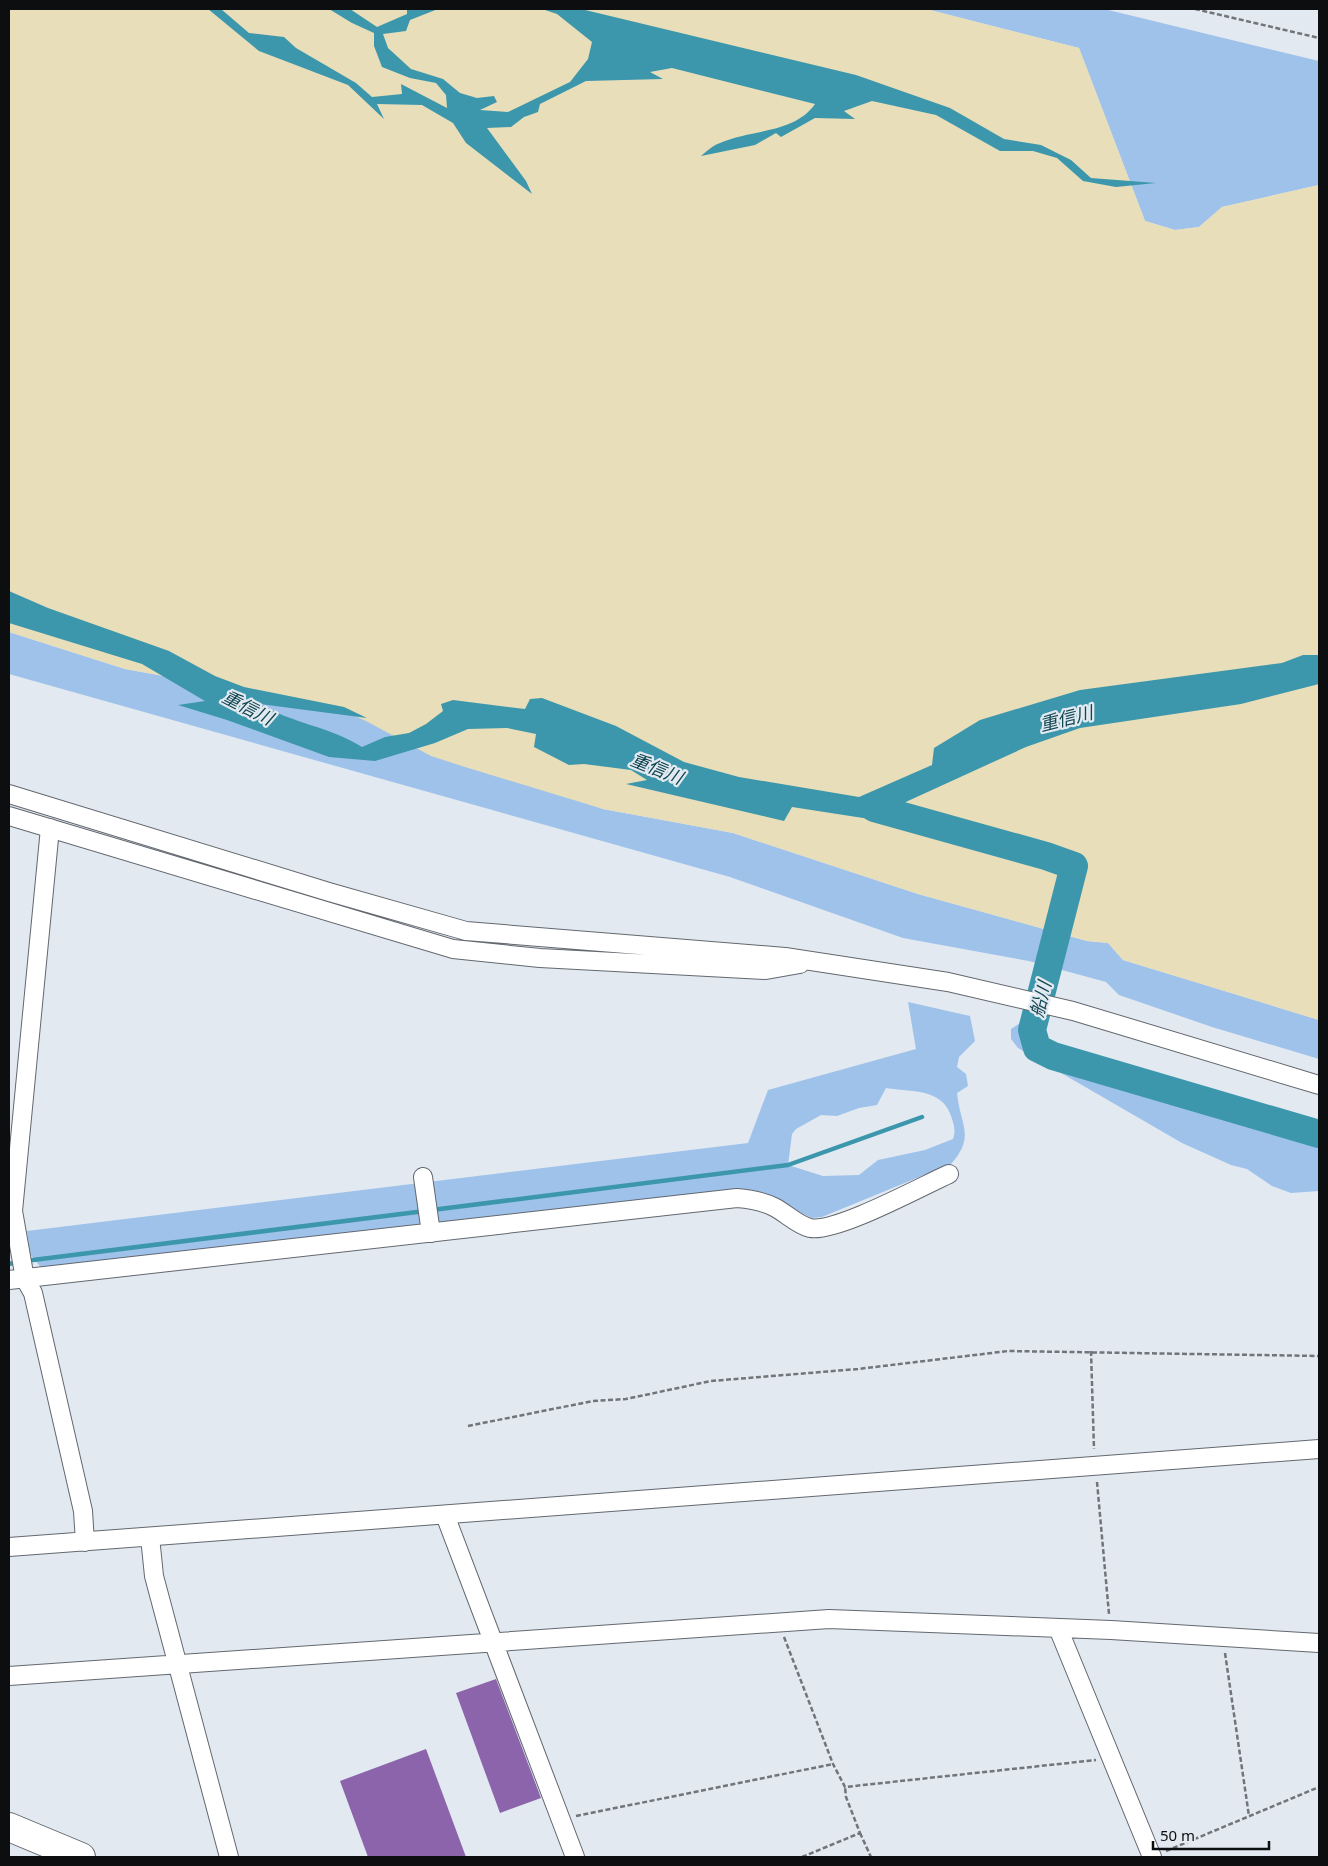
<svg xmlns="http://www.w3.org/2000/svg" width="1328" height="1866" font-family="'Noto Sans','Noto Sans JP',sans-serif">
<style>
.green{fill:#9fc2eb;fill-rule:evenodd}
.sand{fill:#e8deb9}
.water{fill:#3c97ad}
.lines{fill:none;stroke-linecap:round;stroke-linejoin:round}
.stream{stroke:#3c97ad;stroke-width:4.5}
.river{stroke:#3c97ad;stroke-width:28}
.building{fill:#8c64ab}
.street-casing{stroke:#63686f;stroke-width:20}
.primary-casing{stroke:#63686f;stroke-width:30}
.path{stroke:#707579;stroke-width:2.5;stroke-dasharray:5 2.5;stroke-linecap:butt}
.street{stroke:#fff;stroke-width:18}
.primary{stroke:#fff;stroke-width:28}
.labels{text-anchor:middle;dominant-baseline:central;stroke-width:4.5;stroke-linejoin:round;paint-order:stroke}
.water-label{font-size:18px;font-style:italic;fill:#104652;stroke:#e2e9f0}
</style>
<rect width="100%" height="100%" fill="#e2e9f0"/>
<path class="green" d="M 926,9 L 1104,9 L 1319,61 L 1319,185 L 1222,207 L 1199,227 L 1175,230 L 1145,221 L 1079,48 Z
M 9,632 L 125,669 L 335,707 L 603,809 L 733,833 L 918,894 L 1087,941 L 1108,943 L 1123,960 L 1319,1020 L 1319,1059 L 1212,1027 L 1119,995 L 1106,982 L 1029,961 L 903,938 L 730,877 L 9,674 Z
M 908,1002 L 970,1016 L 975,1041 L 959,1057 L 957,1067 L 966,1074 L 968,1086 L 957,1093 C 960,1125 976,1136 951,1164 L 822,1217 L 812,1218 L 753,1191 L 733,1190 L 43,1270 L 30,1254 L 27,1231 L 748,1143 L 768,1090 L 916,1049 ZM 886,1088 C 911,1092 942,1088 951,1116 C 954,1125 956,1130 953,1139 L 925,1150 L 878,1160 L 859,1175 L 823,1176 L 788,1165 L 792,1134 L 796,1129 L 821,1115 L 837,1116 L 859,1108 L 877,1105 Z
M 1020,1023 L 1026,1026 C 1030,1040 1031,1046 1044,1055 L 1139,1086 L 1319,1140 L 1319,1191 L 1291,1193 L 1272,1186 L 1247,1169 L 1231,1165 L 1182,1143 L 1018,1048 L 1011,1039 L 1011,1029 Z"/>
<path class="sand" d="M 9,9 L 926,9 L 1079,48 L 1145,221 L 1175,230 L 1199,227 L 1222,207 L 1319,185 L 1319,1020 L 1123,960 L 1108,943 L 1087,941 L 918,894 L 733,833 L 603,809 L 465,767 L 431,756 L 366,721 L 335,707 L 125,669 L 9,632 Z"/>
<path class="water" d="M 208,9 L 221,9 L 249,33 L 284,37 L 296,48 L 356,83 L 372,97 L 402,94 L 401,84 L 447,108 L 446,95 L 436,83 L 410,78 L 382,67 L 374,46 L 374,33 L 352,23 L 329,9 L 350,9 L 377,27 L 407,14 L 407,9 L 438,9 L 410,20 L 406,31 L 383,34 L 388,48 L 411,69 L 443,79 L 460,93 L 477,98 L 494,96 L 497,102 L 480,110 L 508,112 L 570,82 L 588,59 L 592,42 L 557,14 L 542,9 L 581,9 L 856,75 L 950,108 L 1004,139 L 1041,145 L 1071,160 L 1091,178 L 1156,183 L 1116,187 L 1083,181 L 1057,158 L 1033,151 L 1000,151 L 936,115 L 872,101 L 844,111 L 855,119 L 815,118 L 781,137 L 776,133 L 755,145 L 701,156 C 707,151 713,145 720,143 C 751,129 794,134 815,104 L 672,68 L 650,72 L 663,79 L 586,81 L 540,104 L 538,112 L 524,117 L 511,127 L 487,128 L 526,181 L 532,194 L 466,143 L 453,123 L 422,105 L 377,104 L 384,119 L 348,85 L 259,51 Z
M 9,591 L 48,608 L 169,651 L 215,676 L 244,687 L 344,707 L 367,718 L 260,704 C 291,723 331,727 362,747 L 385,737 L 409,733 L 426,724 L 443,711 L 441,704 L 453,700 L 525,709 L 530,699 L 542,698 L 616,726 L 684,762 L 739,777 L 859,797 L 932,765 L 934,748 L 980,720 L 1080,690 L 1282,663 L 1303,655 L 1319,655 L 1319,684 L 1241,704 L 1080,728 L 1026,747 L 897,806 L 876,820 L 792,807 L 784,821 L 626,784 L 647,780 L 631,770 L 584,764 L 569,765 L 534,747 L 536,734 L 507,728 L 468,729 L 435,743 L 375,761 L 329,757 L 227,720 L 178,705 L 205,701 L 142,664 L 9,623 Z"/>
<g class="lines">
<path class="stream" d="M 432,1210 L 788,1165 L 922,1117
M 25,1261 L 425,1211
M 9,1264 L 18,1262"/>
<path class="river" d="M 874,808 L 1046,856 L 1074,866 L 1032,1030 L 1037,1048 L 1053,1056 L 1319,1134"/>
</g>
<path class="building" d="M 496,1679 L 541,1798 L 500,1813 L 456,1693 Z
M 426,1749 L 466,1857 L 368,1857 L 340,1781 Z"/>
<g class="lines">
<g class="street-casing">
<path id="street" d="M 9,794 L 329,892 L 466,931 L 785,957 L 948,982 L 1073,1011 L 1319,1085
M 9,816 L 453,949 L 540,958 L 766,970 L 800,964
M 50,828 L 13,1211 L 25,1279 L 33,1293 L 83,1511 L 85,1542
M 423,1177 L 431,1233
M 9,1280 L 737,1198 C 750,1199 762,1201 774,1207 C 786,1213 797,1225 810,1228 C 836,1233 922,1186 949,1174
M 445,1515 L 575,1857
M 150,1537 L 154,1576 L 229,1857
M 9,1547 L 1319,1449
M 1058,1628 L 1152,1857
M 9,1676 L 829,1619 L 1111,1630 L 1319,1643"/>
</g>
<g class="primary-casing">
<path id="primary" d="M 9,1827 L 81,1857"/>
</g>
<path class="path" d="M 1195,9 L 1319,38
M 1091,1351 L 1094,1449
M 468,1426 L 593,1401 L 626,1399 L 711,1381 L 858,1369 L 1008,1351 L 1319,1356
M 1097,1482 L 1109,1614
M 784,1637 L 833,1764 L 845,1787 L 1096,1760
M 1225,1653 L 1249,1816
M 576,1816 L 833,1764
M 860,1833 L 871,1857
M 1166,1851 L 1319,1787
M 802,1857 L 860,1833 L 846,1797 L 845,1787"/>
<use href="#street" class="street"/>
<use href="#primary" class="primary"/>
</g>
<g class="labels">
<g class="water-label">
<text transform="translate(248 707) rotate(27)">重信川</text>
<text transform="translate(1066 718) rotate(-14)">重信川</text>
<text transform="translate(657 768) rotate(22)">重信川</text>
<text transform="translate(1040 999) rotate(-76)">船川</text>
</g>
</g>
<rect width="1328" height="1866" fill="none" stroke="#0c0e10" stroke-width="20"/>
<path d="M1153 1841v8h116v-8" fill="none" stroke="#0c0e10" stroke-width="2.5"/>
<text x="1160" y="1841" font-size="15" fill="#0c0e10" stroke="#e2e9f0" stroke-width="4" paint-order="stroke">50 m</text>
</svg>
